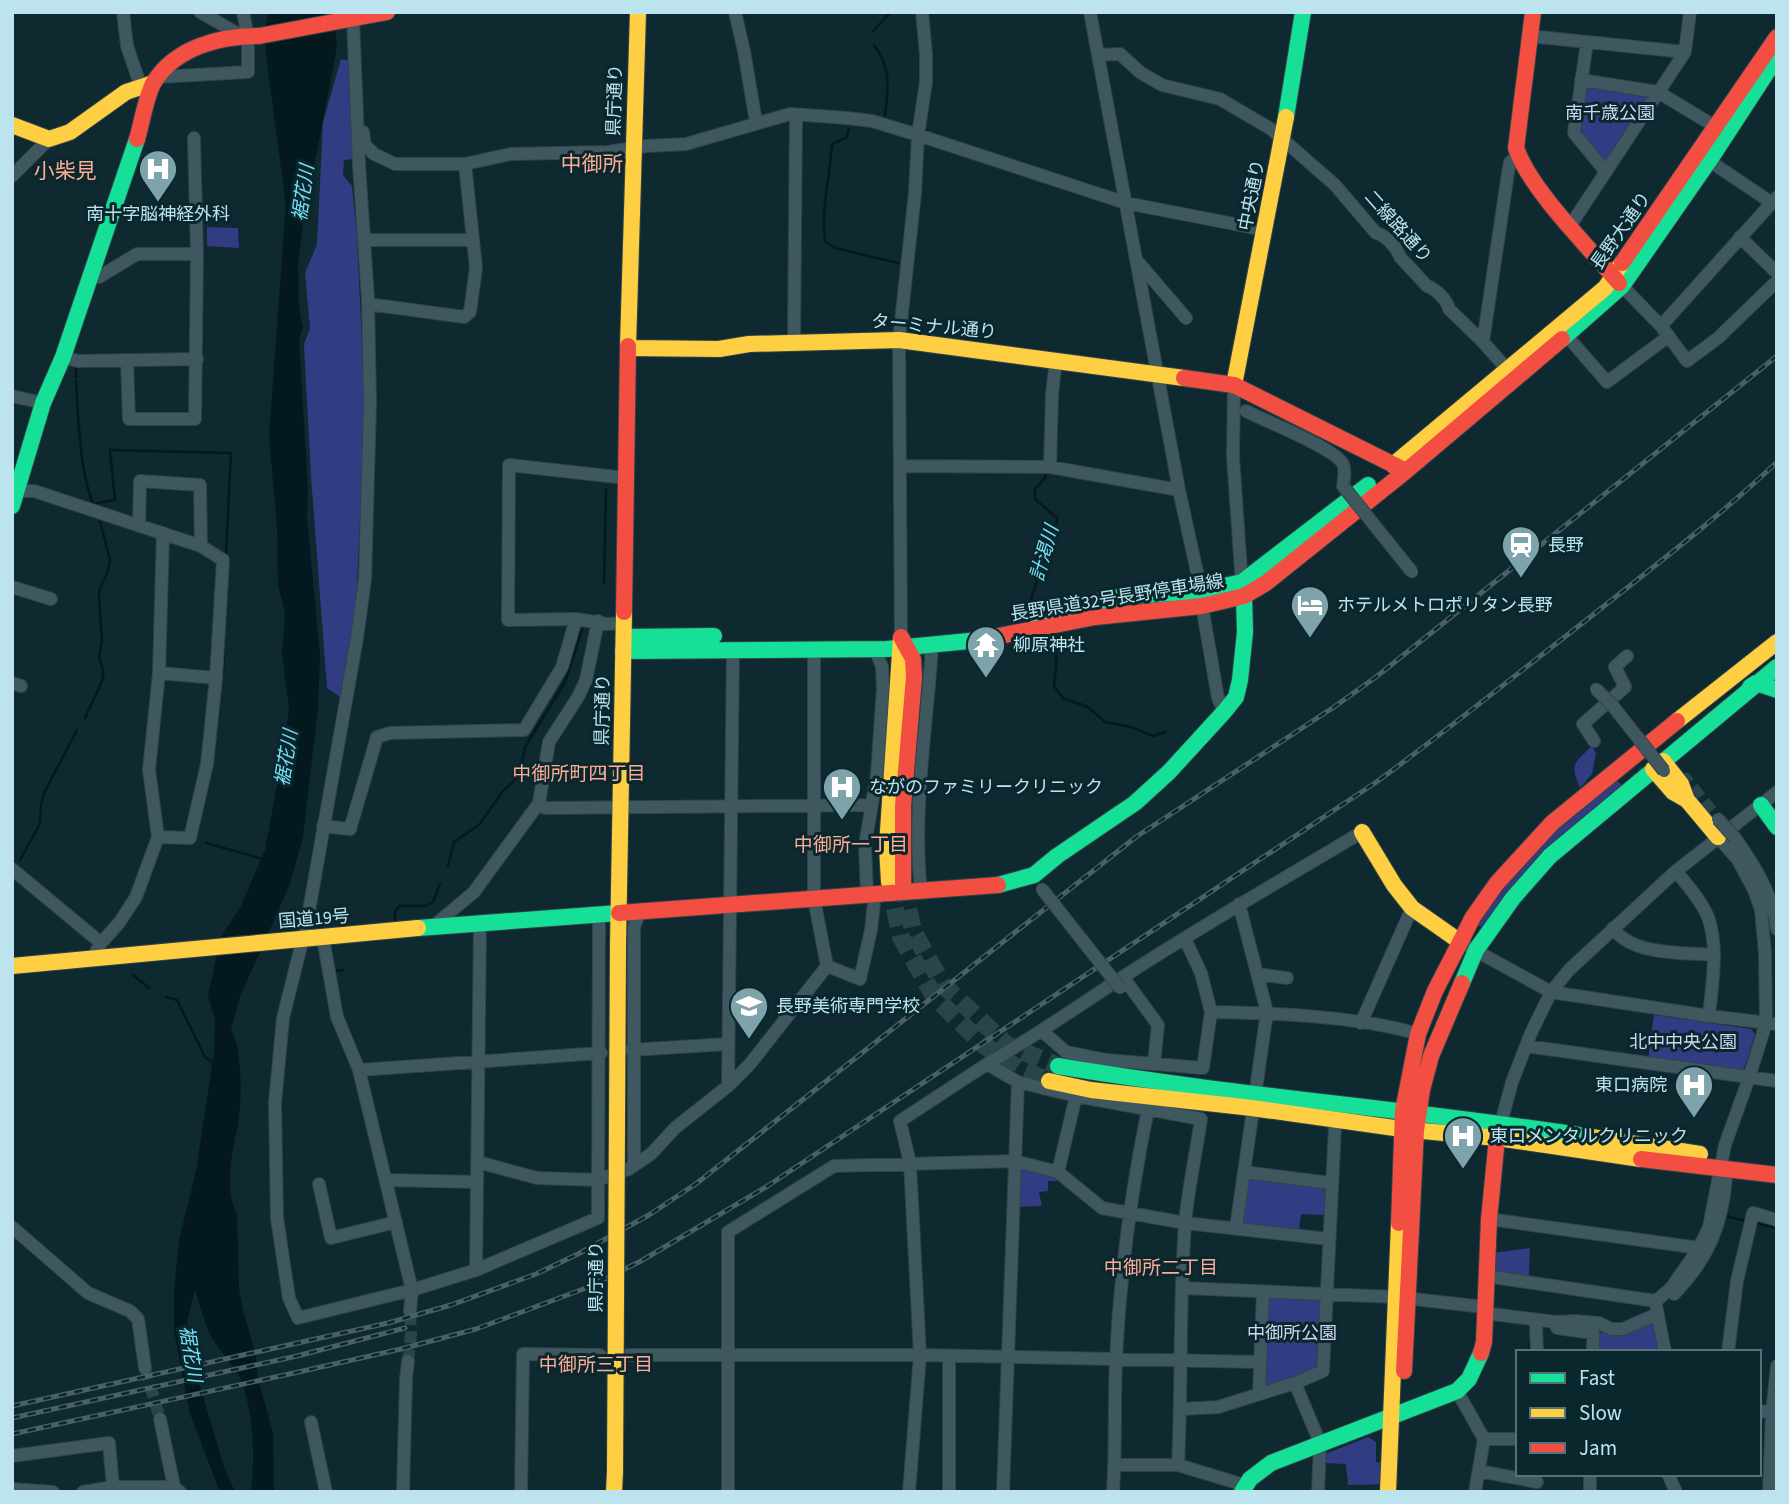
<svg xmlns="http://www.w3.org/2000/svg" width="1789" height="1504" font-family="'Source Sans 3','Noto Sans JP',sans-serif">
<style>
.green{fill:#313c82}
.water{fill:#04191e}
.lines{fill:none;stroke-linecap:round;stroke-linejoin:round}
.stream{stroke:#04191e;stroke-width:2.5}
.street-tunnel{stroke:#28454c;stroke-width:12;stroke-dasharray:12 6;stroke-linecap:butt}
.secondary-tunnel{stroke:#28454c;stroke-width:18;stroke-dasharray:18 9;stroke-linecap:butt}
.street-casing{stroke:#2f4449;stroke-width:14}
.fast-casing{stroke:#2f4449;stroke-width:18}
.slow-casing{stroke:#2f4449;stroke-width:18}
.jam-casing{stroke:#2f4449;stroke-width:18}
.street{stroke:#3f585f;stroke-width:12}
.fast{stroke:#16e098;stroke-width:16}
.slow{stroke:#ffcf43;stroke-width:16}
.jam{stroke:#f24e42;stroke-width:16}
.rail-casing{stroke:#4a6065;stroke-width:5}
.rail{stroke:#0a272d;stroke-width:2.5;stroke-dasharray:8;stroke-linecap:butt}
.street-bridge-casing{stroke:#2f4449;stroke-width:14;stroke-linecap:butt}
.slow-bridge-casing{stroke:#2f4449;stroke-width:18;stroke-linecap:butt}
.street-bridge{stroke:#3f585f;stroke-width:12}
.slow-bridge{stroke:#ffcf43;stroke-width:16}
.labels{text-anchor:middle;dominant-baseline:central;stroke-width:6;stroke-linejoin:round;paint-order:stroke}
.street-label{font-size:18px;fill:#bbe4ee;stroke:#0a272d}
.park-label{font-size:18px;fill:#d1d7ef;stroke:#0a272d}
.poi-label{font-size:18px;fill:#bbe4ee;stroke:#0a272d;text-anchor:start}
.water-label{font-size:19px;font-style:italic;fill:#78e1f9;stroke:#0a272d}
.neighbourhood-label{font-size:19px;fill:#fcac97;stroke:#0a272d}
.quarter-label{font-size:21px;fill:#fcac97;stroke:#0a272d}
</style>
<rect width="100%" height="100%" fill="#0e292f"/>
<path class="green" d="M 341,59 L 351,61 L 355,159 L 344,160 L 343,175 L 352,186 L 357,238 L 365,405 L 357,587 L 352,638 L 340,697 L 327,688 L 311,476 L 304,344 L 310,329 L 305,273 L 317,244 L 323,122 Z
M 1593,85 L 1652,97 L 1607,164 L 1581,134 L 1587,87 Z
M 207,227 L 238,228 L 239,248 L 207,246 Z
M 1592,746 L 1596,753 L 1592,774 L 1580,788 C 1570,764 1573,764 1592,746 Z
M 1615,777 L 1622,786 L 1537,858 L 1481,927 L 1476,924 L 1527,857 Z
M 1654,1015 L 1751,1029 L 1755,1034 L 1744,1069 L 1739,1072 L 1648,1060 Z
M 1019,1166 L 1057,1175 L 1061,1181 L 1048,1181 L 1048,1191 L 1039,1192 L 1042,1206 L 1016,1207 Z
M 1252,1176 L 1320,1186 L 1327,1192 L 1325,1215 L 1301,1214 L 1299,1231 L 1246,1226 L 1242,1221 L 1247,1180 Z
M 1530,1248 L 1529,1276 L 1492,1270 L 1492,1253 Z
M 1271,1296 L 1316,1298 L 1320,1302 L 1318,1364 L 1313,1370 L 1266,1386 L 1263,1383 L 1267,1301 Z
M 1654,1319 L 1660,1352 L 1598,1352 L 1598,1333 L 1623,1332 Z
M 1368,1437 L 1376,1442 L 1376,1462 L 1381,1463 L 1385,1476 L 1399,1484 L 1348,1485 L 1346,1464 L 1324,1463 L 1325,1454 Z"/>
<path class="water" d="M 269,12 L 334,12 L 337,47 L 303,225 L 298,262 L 299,308 L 303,327 L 299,340 L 308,488 L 307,518 L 320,655 L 318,708 L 303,837 L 290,884 L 239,999 L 231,1030 C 237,1041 238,1050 239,1062 C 242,1082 241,1102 238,1123 C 233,1153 223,1186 237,1215 L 239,1288 L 243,1310 L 256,1356 L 257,1375 L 273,1433 L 274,1492 L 251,1492 C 255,1455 254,1415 241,1380 C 234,1364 222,1355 213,1340 C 204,1325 201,1306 195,1290 L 187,1322 L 195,1369 L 223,1464 L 235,1492 L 220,1492 L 190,1414 L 174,1331 L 174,1291 L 179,1240 L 196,1171 L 214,1053 L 215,1020 L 208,995 L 221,937 L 241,906 L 265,850 L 282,758 L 289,709 L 282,654 L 285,612 L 278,585 L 277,528 L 269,434 L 286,205 L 266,55 L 265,28 Z"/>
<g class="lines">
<path class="stream" d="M 873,31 L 891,12
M 874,45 C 892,69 888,87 885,116
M 849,129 L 846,138 L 832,144 C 830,176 821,208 825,241 L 835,248 L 898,263
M 76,364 L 76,377
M 76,381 C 78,413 80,477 94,505
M 93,504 L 115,500 L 110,450 L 231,453 L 226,553
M 604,583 L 606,490
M 1030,603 L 1049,542 L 1056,532 L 1057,518 L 1035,499 L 1035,489 L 1045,478 L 1046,473
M 1045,640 C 1063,658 1055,664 1054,686 L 1063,698 L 1088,707 L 1105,722 L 1131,727 L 1153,736 L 1166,732
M 223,672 L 224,649
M 85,718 L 103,679 L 103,670 L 99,656 L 102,642 L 99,596 L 100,588 L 108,571 L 110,560 L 99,517
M 216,734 L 219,706
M 206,843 L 263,859
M 20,860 L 40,824 L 41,804 L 45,791 L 77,730
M 448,866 L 454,842 L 480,824 L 502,792 L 519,776 L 525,747 L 565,682 L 582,629
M 395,920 L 395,912 L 399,906 L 426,906 L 433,902 L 440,884
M 334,971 L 343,970
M 133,975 L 149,988
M 166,997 L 177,1000 L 205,1057 L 215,1064
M 1726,1216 L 1745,1221
M 1756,1223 L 1777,1228
M 1530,1342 L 1530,1352"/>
<path class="street-tunnel" d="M 1681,784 L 1686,779 L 1718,819
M 408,1361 L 411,1335 L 410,1311
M 145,1368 L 160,1419"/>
<path class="secondary-tunnel" d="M 889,882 L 901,937 L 934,996 L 981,1043 L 1017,1068 L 1049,1081
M 903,883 L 913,931 L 943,985 L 1007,1045 L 1058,1066"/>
<g class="street-casing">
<path id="street" d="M 123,12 L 127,46 L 140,84 L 145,86
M 200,12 L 242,36
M 735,12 L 744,51 L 756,122
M 1090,12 L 1179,490 L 1199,581 L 1197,592
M 353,19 L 359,165 L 368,300 L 370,404 L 365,579 L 357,638 L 307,922 L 283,1018 L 278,1071 L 275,1103 L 277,1218 L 289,1298 L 298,1318 L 412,1290 L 476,1270 L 480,924
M 1529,36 L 1685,52
M 1587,42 L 1574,133 L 1606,172
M 1099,55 L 1120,54 L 1141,73 L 1162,85 L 1220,99 L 1271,129 L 1335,185 L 1376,233 C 1386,235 1397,248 1400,257 L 1427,286 C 1436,289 1447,300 1449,309 L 1483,342
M 159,77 L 248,72 L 248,37 L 243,12
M 1581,80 L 1658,92 L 1716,127
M 363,132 L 365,145 L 374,154 L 395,164 L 465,164 L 510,154 L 608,152 L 646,146 L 686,144 L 790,114 L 847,118 L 872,121 L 918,135 L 1126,203 L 1265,230
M 1702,156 L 1772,203
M 12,176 L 49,139
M 1570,226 L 1685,52 L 1690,12
M 1740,237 L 1777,273
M 365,240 L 473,240
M 1139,263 L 1186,318
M 91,274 L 99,277 L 137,254 L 197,254
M 1622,286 L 1661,326 L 1687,361 L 1718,338 L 1777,281
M 368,304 L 464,317 L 470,312 L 476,268 L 465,164
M 1661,326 L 1777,197
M 1567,336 L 1607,382 L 1669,336
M 794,342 L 796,115
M 63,357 L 78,361 L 197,359
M 127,360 L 129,419 L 195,419 L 197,254 L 194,138
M 1507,369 L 1483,342 L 1508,173 L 1510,162 L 1519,155
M 1234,385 L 1233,457 L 1242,585
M 12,396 L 43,403
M 1246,411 C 1265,421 1335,448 1343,464 C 1346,471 1344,479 1343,486
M 900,466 L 1050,467 L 1179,490
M 1050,467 L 1052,394 L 1056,360
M 12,491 L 34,491 L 201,546 L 223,560 L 216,678 L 207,764 L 190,838 L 158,837
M 139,525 L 140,481 L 200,485 L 201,546
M 12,587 L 51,599
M 1202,606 L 1218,698 L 1224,712
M 624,623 L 607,624 L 576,619 L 508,620 L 509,465 L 626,478
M 901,637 L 899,340 L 915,193 L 918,135 L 926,82 L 926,55 L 922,12
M 159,673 L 216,678
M 12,683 L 21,686
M 1594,741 L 1583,724 L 1625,687 L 1615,667 L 1627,656
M 539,803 L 545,808 L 872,805
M 323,826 L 350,829 L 377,737 L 390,733 L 524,730 L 562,667 L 576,619
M 1735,838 C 1755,866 1772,893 1777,929
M 12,869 L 101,943
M 1676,871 C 1687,885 1701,900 1708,917 C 1719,948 1712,984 1709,1016
M 921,891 C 912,809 927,728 932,646
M 867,894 L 865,845 L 877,774 L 883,689 L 882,667 L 875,649
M 436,924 L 474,892 L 539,803 L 549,742 L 578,697 L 586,680 L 598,621
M 1613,928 C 1632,956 1683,952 1714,955
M 323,938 L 337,1017 L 359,1070
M 1185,939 L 1201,973 L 1211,1012
M 1469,947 L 1551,992 L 1709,1016 L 1777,1024
M 93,957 L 101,943 L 119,923 L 136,897 L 158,837 L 149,770 L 159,673 L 163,533
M 827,966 L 860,979 L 871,930 L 875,894
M 1257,974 L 1287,978
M 1123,977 L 1158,1025 L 1154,1064
M 1361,1023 L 1412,908
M 1042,1031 L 1066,1052 L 1106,1060 L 1203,1068 L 1211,1012 C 1274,1013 1358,1016 1418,1034
M 1526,1046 L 1777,1081
M 631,1050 L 728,1044
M 728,1086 L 733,649
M 1501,1123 L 1512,1082 L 1531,1033 L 1551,992 L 1569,970 L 1676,871 L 1777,792
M 478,1162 L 537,1178 L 598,1180 L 629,1169 L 651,1154 L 675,1128 L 728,1086 L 750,1064 L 827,966 L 814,899 L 814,649
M 634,1166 L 634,927 L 640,911
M 1058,1172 L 1076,1096
M 1244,1172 L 1331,1183
M 387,1180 L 477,1182
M 319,1184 L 331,1238 L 396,1222
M 1489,1219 L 1699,1248
M 12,1227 L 88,1293 L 130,1311 L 138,1319 L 145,1368
M 1236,1228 L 1267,1012 L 1239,904
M 476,1270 L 598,1218 L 599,915
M 1486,1276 L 1656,1301 L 1671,1288 L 1699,1248 L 1709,1227 L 1725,1145 L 1749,1078 L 1766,1023 L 1765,953 L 1761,910 L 1754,890 L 1738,860 L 1718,837
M 1184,1288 L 1396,1297 L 1484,1307
M 1674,1294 C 1708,1259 1722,1226 1726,1178
M 1656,1305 L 1665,1352
M 410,1311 L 412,1290 L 359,1070 L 601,1053
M 1484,1313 L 1556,1322 L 1574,1321 L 1599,1323 L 1611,1329 L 1623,1329 L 1653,1316
M 1536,1325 L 1537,1352
M 1557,1328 L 1593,1333 L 1593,1352
M 1728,1352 L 1737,1281 L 1753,1213 L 1777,1220
M 628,1355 L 920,1355 L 1259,1362
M 1295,1383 L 1320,1443 L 1318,1492
M 1457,1391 L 1484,1439 L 1475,1492
M 1259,1393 L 1263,1292
M 1181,1409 L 1218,1407 L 1295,1383 L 1323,1371 L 1335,1126 L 1333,1119
M 1759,1411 L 1777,1413
M 160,1419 L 174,1487
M 311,1422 L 326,1492
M 1484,1439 L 1518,1439
M 12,1456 L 109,1443 L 113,1487
M 1115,1465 L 1178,1465 L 1244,1485
M 1178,1465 C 1182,1385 1179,1305 1185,1224 C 1188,1189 1196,1154 1201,1119 L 1076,1096 L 1018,1082 L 987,1064 C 1034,1037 1078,1006 1123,977 C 1201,926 1282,880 1362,832
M 1479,1471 L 1537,1482
M 1668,1474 L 1676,1492
M 12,1489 L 53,1492
M 83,1492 L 113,1487 L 174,1487 L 180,1492
M 403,1492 L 406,1379 L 408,1361
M 521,1492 L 523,1354 L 600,1355
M 728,1492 L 728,1232 L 834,1166 L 1015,1161 L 1058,1172 L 1102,1208 L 1185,1223 L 1329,1239
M 909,1492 L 920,1355 L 910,1163 L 900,1121 L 987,1064
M 949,1492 L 949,1356
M 1003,1492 L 1018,1082
M 1113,1492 C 1116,1447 1114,1403 1116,1358 C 1120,1274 1131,1192 1148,1109
M 1590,1492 L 1590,1474
M 1769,1492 L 1772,1413 L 1777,1366"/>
</g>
<g class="fast-casing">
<path id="fast" d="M 1286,117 L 1303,12
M 1562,339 L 1622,286 L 1709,161 L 1777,57
M 12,506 L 43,403 L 63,357 L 137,139
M 1036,616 L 1118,597 L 1201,591 L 1242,582 L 1368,485
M 624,637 L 714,636
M 623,651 L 887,649 L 979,640
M 1750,687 L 1756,683 L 1777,690
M 1761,805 L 1777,827
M 998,885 L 1034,875 L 1057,856 L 1135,803 L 1169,772 L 1224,712 L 1236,697 L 1240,680 L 1245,632 L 1244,596
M 418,928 L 619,913
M 1462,983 L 1476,950 L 1513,898 L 1550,856 L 1777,667
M 1058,1066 C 1235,1096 1414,1109 1591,1137
M 1242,1492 L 1250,1479 L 1271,1463 L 1457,1391 L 1469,1379 L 1481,1353"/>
</g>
<g class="slow-casing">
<path id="slow" d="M 12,125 L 49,139 L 70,132 L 126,92 L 153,83
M 628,346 L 638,12
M 628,348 L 719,349 L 749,344 L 899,340 L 1184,378
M 1234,385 L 1286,117
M 1393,465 L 1605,288 L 1622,263
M 1677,721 L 1777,642
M 1663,761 L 1681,784 L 1687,800
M 1653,769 L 1673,792 L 1687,800 L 1718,837
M 1362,832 L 1394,885 L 1412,908 L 1459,941
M 889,882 L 887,846 L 901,638
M 618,945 L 624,612
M 12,966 L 418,928
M 1049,1081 L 1091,1090 L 1252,1108 L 1402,1129 L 1497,1138 L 1641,1159
M 1591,1137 L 1700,1154
M 614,1492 L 615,1471
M 1388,1492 L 1399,1223"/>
</g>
<g class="jam-casing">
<path id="jam" d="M 1533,12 L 1516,148 C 1531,191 1589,247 1619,283
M 137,139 C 142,123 146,95 154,82 C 176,47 220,36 259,36 L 387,12
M 1622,263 L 1777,37
M 1184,378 L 1234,385 L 1406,471 L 1562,339
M 624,612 L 628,346
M 901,637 L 913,659 L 914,677 L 903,806 L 903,883
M 979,640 L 1095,617 L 1202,606 L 1244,596 L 1266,583 L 1406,471
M 619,913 L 998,885
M 1641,1159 L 1777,1175
M 1399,1223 L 1403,1111 L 1418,1034 L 1435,991 L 1473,917 L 1497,883 L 1552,823 L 1677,721
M 1481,1353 L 1484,1342 L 1489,1219 L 1497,1138
M 1404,1371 L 1416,1130 L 1422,1090 L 1431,1056 L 1462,983"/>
</g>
<use href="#street" class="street"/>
<use href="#fast" class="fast"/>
<use href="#slow" class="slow"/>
<use href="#jam" class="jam"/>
<g class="rail-casing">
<path id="rail" d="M 12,1406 L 388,1323 L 451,1305 L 536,1274 L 578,1254 L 649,1215 L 697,1183 L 1136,837 L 1334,707 L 1376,677 L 1777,356
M 12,1418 L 297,1356 L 405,1328
M 12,1434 L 294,1373 L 401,1349 L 476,1329 L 586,1288 L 641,1261 L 766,1187 L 1375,783 C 1448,730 1518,673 1589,618 C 1653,567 1718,518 1777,462"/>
</g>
<use href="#rail" class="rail"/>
<g class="street-bridge-casing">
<path id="street-bridge" d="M 1343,486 L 1412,572
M 1596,689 L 1612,705 L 1664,771
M 1718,819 L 1735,838
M 1042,889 L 1120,988"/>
</g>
<g class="slow-bridge-casing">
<path id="slow-bridge" d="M 615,1471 L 618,945"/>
</g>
<use href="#street-bridge" class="street-bridge"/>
<use href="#slow-bridge" class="slow-bridge"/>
</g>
<defs>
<g id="hospital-pin" transform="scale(2.0125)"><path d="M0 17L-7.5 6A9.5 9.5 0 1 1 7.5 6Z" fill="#7ea3ab" stroke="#0a272d"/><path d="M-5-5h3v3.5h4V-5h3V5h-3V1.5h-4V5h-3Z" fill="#fff"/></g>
<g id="station-pin" transform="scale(2.0125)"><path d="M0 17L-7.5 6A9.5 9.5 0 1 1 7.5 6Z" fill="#7ea3ab" stroke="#0a272d"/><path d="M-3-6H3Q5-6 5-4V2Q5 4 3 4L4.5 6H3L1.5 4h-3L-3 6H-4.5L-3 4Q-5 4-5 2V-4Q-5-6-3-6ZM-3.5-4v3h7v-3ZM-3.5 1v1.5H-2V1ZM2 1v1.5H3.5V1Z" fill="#fff"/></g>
<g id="hotel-pin" transform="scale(2.0125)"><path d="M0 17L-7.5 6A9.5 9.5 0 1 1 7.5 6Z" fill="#7ea3ab" stroke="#0a272d"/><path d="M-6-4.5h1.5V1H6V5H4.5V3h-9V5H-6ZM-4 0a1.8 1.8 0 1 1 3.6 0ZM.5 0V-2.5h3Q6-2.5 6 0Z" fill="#fff"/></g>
<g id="temple-pin" transform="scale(2.0125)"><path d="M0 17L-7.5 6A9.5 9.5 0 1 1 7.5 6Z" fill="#7ea3ab" stroke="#0a272d"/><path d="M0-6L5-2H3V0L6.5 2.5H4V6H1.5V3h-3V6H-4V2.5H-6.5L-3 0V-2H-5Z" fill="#fff"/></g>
<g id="university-pin" transform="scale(2.0125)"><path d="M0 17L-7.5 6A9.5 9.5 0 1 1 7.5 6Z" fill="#7ea3ab" stroke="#0a272d"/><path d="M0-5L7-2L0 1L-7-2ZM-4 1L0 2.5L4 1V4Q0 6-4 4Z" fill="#fff"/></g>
</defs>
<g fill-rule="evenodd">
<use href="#hospital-pin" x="158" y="169"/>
<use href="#station-pin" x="1521" y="545"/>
<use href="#hotel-pin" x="1310" y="605"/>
<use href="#temple-pin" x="986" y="645"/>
<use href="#hospital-pin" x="842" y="787"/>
<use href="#university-pin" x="749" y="1006"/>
<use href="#hospital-pin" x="1694" y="1085"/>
<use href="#hospital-pin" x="1463" y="1136"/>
</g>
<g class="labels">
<g class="street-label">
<text transform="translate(615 100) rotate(-88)">県庁通り</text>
<text transform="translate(1252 195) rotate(-79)">中央通り</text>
<text transform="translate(1398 227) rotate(48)">二線路通り</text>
<text transform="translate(1621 231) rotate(-55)">長野大通り</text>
<text transform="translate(934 327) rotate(5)">ターミナル通り</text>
<text transform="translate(1117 598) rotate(-9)">長野県道32号長野停車場線</text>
<text transform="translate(603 710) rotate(-89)">県庁通り</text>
<text transform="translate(314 919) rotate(-5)">国道19号</text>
<text transform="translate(596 1277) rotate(-90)">県庁通り</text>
</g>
<g class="park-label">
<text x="1610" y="113">南千歳公園</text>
<text x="1683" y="1042">北中中央公園</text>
<text x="1292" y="1333">中御所公園</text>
</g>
<g class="poi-label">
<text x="158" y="214" text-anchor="middle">南十字脳神経外科</text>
<text x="1548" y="545">長野</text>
<text x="1337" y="605">ホテルメトロポリタン長野</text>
<text x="1013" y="645">柳原神社</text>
<text x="869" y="787">ながのファミリークリニック</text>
<text x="776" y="1006">長野美術専門学校</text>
<text x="1667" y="1085" text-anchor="end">東口病院</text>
<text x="1490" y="1136">東口メンタルクリニック</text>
</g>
<g class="water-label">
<text transform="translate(304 193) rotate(-82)">裾花川</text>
<text transform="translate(1045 553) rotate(-74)">計渇川</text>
<text transform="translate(287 758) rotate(-81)">裾花川</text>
<text transform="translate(190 1354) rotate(81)">裾花川</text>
</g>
<g class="neighbourhood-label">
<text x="579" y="774">中御所町四丁目</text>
<text x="851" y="845">中御所一丁目</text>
<text x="1161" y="1268">中御所二丁目</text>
<text x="596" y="1365">中御所三丁目</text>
</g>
<g class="quarter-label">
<text x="592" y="164">中御所</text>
<text x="65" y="171">小柴見</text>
</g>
</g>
<rect width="1789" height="1504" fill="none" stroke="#bbe4ee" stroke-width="28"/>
<rect x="1516" y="1350" width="245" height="126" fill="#0a272d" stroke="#51737a" stroke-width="2"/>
<rect x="1530" y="1373" width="35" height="10" fill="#16e098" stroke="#51737a" stroke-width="2"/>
<text x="1579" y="1385" font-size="21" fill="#bbe4ee">Fast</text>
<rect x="1530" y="1408" width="35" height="10" fill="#ffcf43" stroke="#51737a" stroke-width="2"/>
<text x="1579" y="1420" font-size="21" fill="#bbe4ee">Slow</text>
<rect x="1530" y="1443" width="35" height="10" fill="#f24e42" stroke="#51737a" stroke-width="2"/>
<text x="1579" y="1455" font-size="21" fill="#bbe4ee">Jam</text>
</svg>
